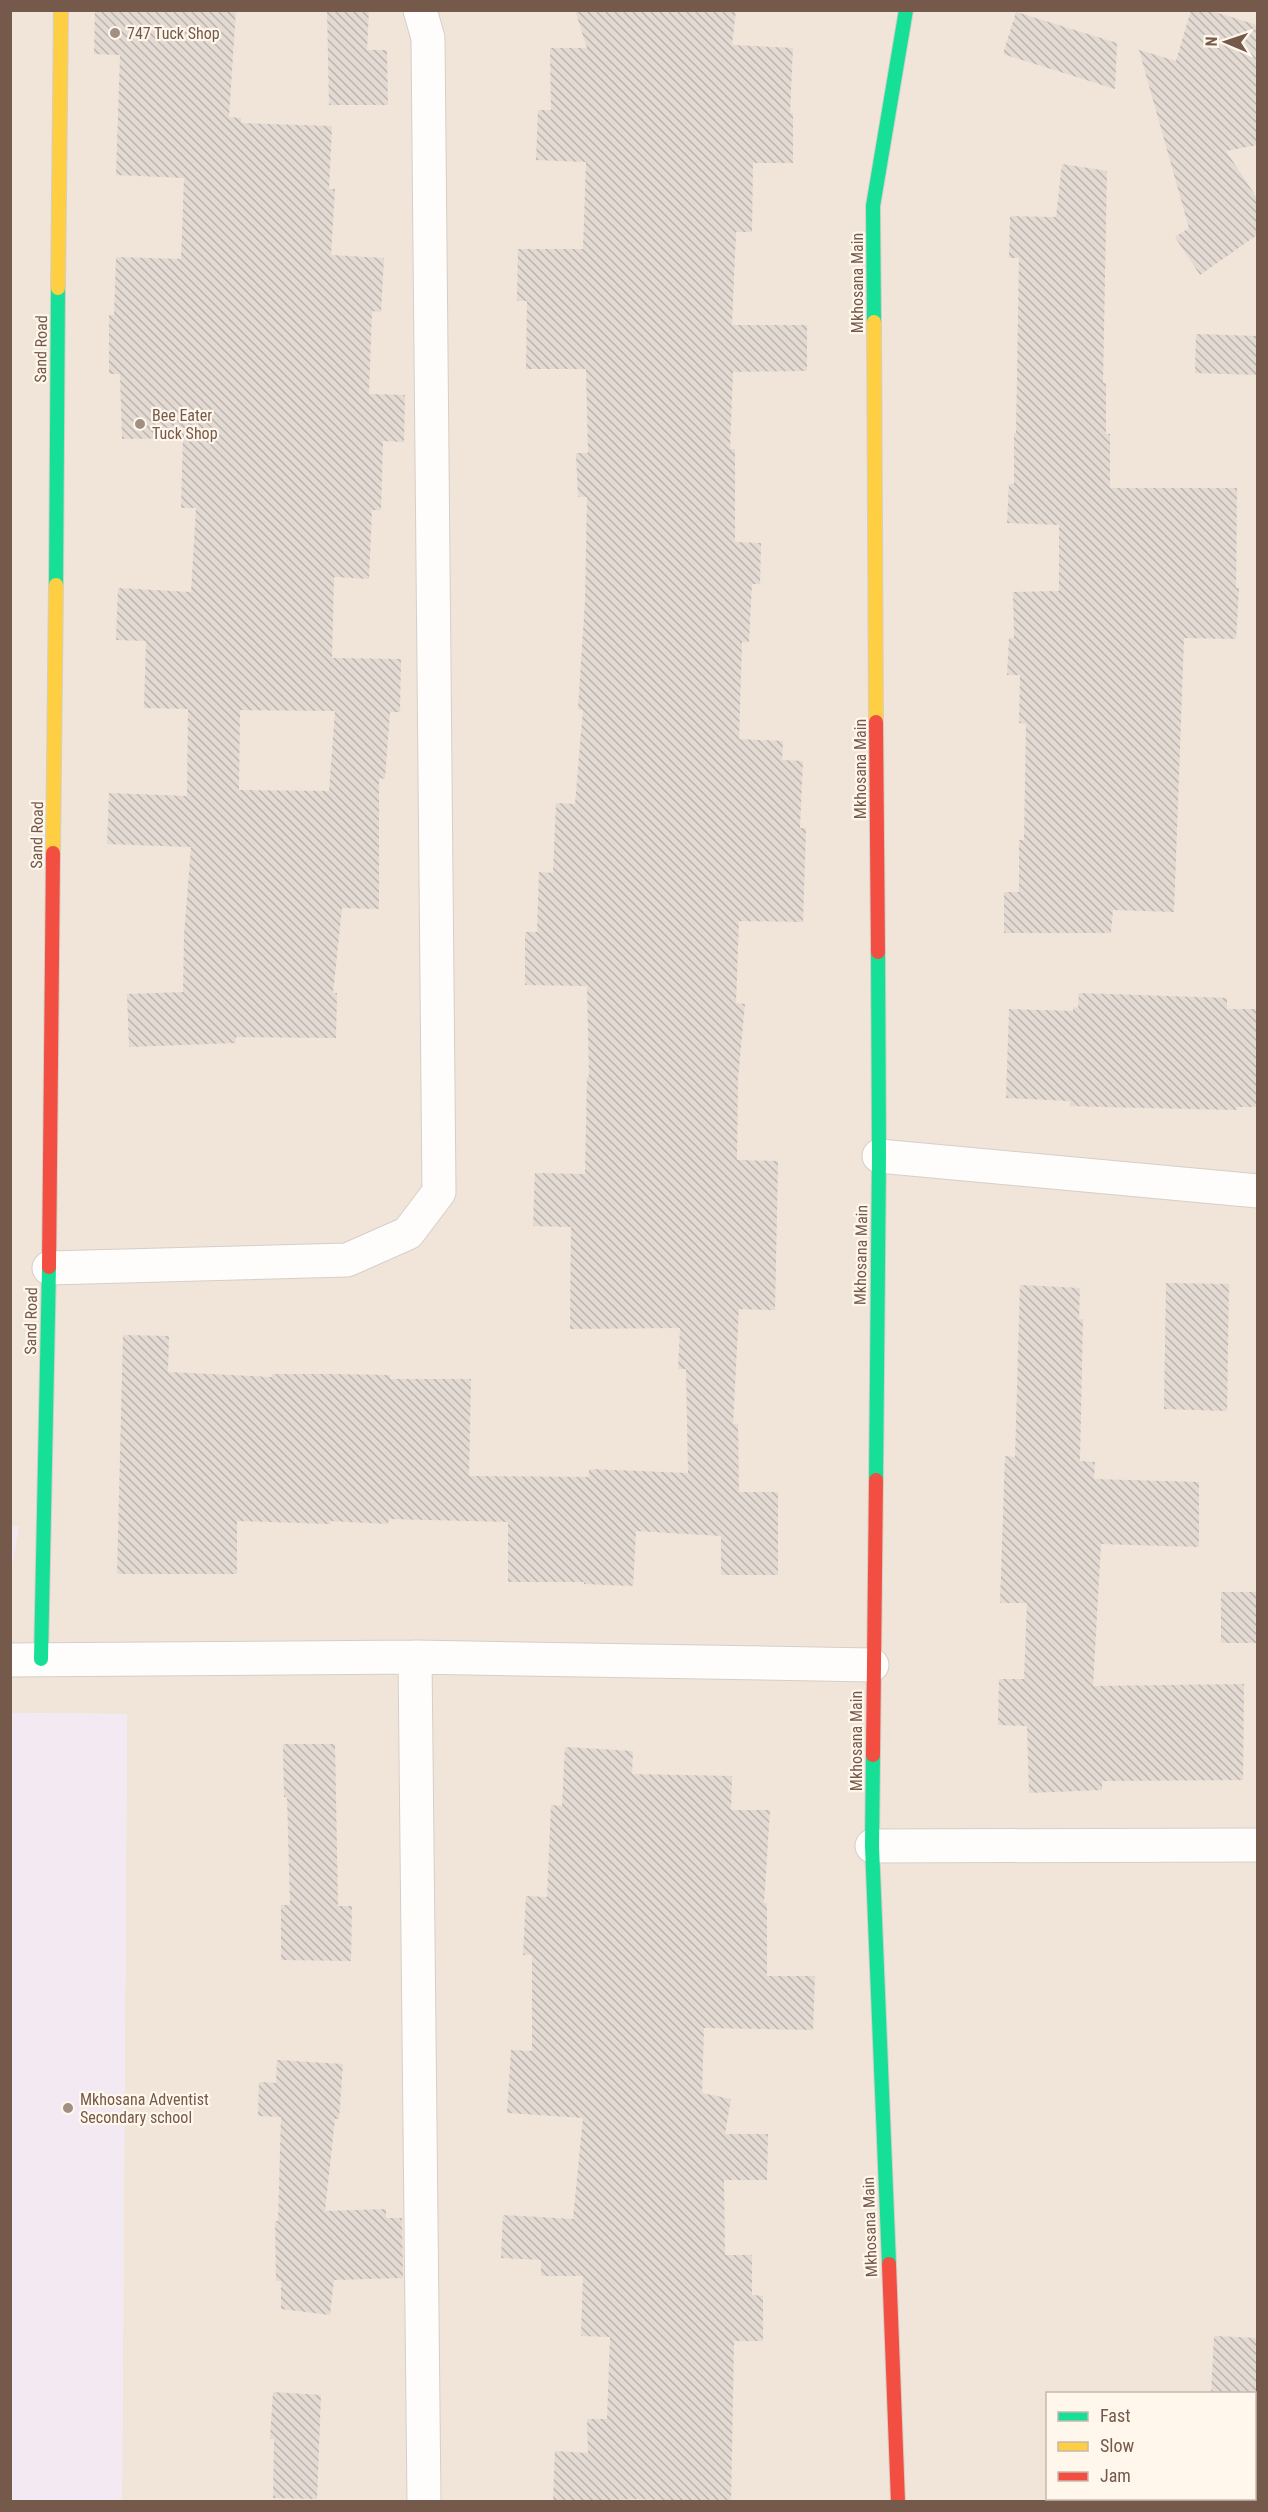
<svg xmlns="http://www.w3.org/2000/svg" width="1268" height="2512" font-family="'Roboto Condensed',sans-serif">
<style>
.residential{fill:#f0e5d8;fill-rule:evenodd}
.education{fill:#f3e9f2}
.building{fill:url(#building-back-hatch);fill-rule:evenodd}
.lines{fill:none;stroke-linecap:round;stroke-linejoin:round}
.street-casing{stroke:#d6cec8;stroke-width:35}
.fast-casing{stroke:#d6cec7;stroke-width:16}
.slow-casing{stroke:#d6cec7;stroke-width:16}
.jam-casing{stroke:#d6cec7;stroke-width:16}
.street{stroke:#fefdfc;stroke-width:33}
.fast{stroke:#16e098;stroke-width:14}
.slow{stroke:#ffcf43;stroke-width:14}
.jam{stroke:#f24e42;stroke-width:14}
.poi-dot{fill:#a28f83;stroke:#fff7ec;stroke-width:2}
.labels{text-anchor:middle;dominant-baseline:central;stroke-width:4.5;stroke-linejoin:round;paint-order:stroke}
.poi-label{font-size:16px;fill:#75594b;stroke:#fff7ec;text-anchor:start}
.street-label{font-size:16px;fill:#75594b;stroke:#fff7ec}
</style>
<defs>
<pattern id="building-back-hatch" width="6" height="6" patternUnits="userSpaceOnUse" patternTransform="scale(1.5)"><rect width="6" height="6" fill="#e3dad3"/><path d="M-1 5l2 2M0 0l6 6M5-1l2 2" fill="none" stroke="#bdb4ad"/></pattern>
</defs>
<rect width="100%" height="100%" fill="#f7f2eb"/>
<path class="residential" d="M 11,11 L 1257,11 L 1257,2501 L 122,2501 L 127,1714 L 11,1713 ZM 1048,2394 L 1254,2394 L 1254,2498 L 1048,2498 Z"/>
<path class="education" d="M 11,1526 L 19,1526 L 11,1575 L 10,1526 Z
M 11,1713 L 127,1714 L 122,2501 L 11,2501 Z"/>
<path class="building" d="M 184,10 L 236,10 L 229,117 L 241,118 L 241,123 L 332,126 L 329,189 L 335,189 L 331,255 L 384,258 L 381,312 L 372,311 L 369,394 L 405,395 L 404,442 L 383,441 L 381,510 L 372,510 L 369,579 L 334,577 L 332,658 L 401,659 L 400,712 L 390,712 L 385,779 L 379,778 L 379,909 L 342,908 L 333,993 L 337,993 L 336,1038 L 236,1037 L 236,1043 L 129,1047 L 127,994 L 183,992 L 184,935 L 191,847 L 107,844 L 109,793 L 187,796 L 188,709 L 144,708 L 146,641 L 116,640 L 118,588 L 191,592 L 196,508 L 181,508 L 183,438 L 122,439 L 120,374 L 109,374 L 109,315 L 114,315 L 116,257 L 181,259 L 184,178 L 116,175 L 120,55 L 94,54 L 95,11 L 184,12 ZM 240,710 L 335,711 L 329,791 L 239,790 Z
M 327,10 L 369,10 L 367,50 L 387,50 L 388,105 L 329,105 Z
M 575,10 L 736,10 L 732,45 L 793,48 L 790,113 L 793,113 L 793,163 L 753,163 L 752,232 L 736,232 L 732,325 L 807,325 L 807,371 L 733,372 L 730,449 L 735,449 L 735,542 L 761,543 L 760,584 L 752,584 L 749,642 L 742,642 L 739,739 L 783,741 L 782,760 L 803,761 L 800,828 L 806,828 L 803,922 L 739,921 L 736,1003 L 745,1004 L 738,1079 L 737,1160 L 778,1161 L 775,1310 L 739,1309 L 733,1424 L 738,1424 L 739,1492 L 778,1492 L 778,1575 L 721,1575 L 721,1536 L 636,1531 L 633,1586 L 584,1584 L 584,1582 L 508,1582 L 508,1522 L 389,1519 L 388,1524 L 330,1521 L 330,1524 L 237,1521 L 237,1574 L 117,1574 L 123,1335 L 169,1336 L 168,1372 L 272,1377 L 272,1374 L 330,1374 L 390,1375 L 390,1379 L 471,1379 L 469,1476 L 589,1477 L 589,1469 L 688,1473 L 686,1369 L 678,1369 L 680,1328 L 570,1329 L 571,1227 L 533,1226 L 535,1173 L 585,1174 L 587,1077 L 589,1077 L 587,986 L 525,985 L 525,932 L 537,932 L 539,872 L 553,873 L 556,803 L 575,804 L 583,710 L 578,709 L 585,601 L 587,497 L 578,497 L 576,453 L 588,453 L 586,369 L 526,369 L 527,301 L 517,301 L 518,249 L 583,249 L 586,162 L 536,160 L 538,110 L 551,110 L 550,48 L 587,48 Z
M 1191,10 L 1208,10 L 1257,25 L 1257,145 L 1226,151 L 1257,198 L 1257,235 L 1200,275 L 1175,237 L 1189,228 L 1139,50 L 1176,61 Z
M 1016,12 L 1117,43 L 1115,89 L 1003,54 Z
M 1062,164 L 1107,171 L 1103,383 L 1106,383 L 1106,434 L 1110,434 L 1110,488 L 1237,488 L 1236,588 L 1239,588 L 1236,639 L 1184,638 L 1174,912 L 1113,910 L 1111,933 L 1004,933 L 1004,892 L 1019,892 L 1019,840 L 1024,840 L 1026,724 L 1019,723 L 1020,675 L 1007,675 L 1009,638 L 1014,638 L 1013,592 L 1059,591 L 1059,525 L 1007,523 L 1009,484 L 1014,484 L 1014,433 L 1016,433 L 1019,258 L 1009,258 L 1010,216 L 1056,217 Z
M 1196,334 L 1257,336 L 1257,375 L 1195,373 Z
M 1079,993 L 1227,998 L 1227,1009 L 1257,1009 L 1257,1107 L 1236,1107 L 1236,1110 L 1103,1107 L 1070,1106 L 1070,1101 L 1006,1098 L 1009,1009 L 1073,1011 L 1073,1007 L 1078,1008 Z
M 1166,1283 L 1229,1284 L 1227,1411 L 1164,1409 Z
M 1020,1285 L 1080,1288 L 1079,1319 L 1083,1319 L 1080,1461 L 1095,1462 L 1094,1479 L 1199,1482 L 1199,1547 L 1101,1544 L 1093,1686 L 1244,1684 L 1243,1780 L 1102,1781 L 1102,1790 L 1029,1793 L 1027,1726 L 998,1725 L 999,1679 L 1024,1679 L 1027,1603 L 1000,1603 L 1005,1456 L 1015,1457 Z
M 1221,1592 L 1257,1592 L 1257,1643 L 1221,1643 Z
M 283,1744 L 335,1744 L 338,1906 L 352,1906 L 351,1961 L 281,1960 L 281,1905 L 290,1905 L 287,1797 L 284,1797 Z
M 565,1747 L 633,1751 L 632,1774 L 732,1776 L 731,1810 L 770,1810 L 764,1903 L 767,1903 L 767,1976 L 815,1976 L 813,2030 L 704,2028 L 702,2093 L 731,2099 L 725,2134 L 768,2134 L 767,2180 L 724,2180 L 725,2255 L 752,2255 L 752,2295 L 763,2296 L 763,2341 L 734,2341 L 731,2502 L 637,2499 L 553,2502 L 555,2451 L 588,2453 L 587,2419 L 607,2419 L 610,2337 L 581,2336 L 583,2276 L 541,2276 L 541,2260 L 501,2258 L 503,2215 L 573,2219 L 583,2118 L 507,2113 L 511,2050 L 532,2051 L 532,1955 L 523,1955 L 526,1896 L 547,1897 L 551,1805 L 562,1806 Z
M 277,2060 L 343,2064 L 339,2119 L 335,2119 L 325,2211 L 386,2209 L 386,2218 L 402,2218 L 403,2278 L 334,2280 L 330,2315 L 281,2309 L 281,2281 L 276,2281 L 275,2221 L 278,2221 L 281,2117 L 258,2116 L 259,2082 L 276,2083 Z
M 1214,2336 L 1257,2338 L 1257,2394 L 1211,2394 Z
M 273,2392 L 321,2395 L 317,2499 L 273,2498 L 274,2439 L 270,2439 Z"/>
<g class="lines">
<g class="street-casing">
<path id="street" d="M 879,1156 L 1258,1191
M 49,1268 L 347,1260 L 408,1233 L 439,1192 L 428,38 L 420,10
M 415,1657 L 424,2502
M 10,1660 L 415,1657 L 872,1665
M 872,1846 L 1258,1845"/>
</g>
<g class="fast-casing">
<path id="fast" d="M 874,322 L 873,206 L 906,10
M 56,585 L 58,288
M 876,1480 L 879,1156 L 878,952
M 41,1659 L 49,1267
M 873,1755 L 872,1846 L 889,2264"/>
</g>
<g class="slow-casing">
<path id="slow" d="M 58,288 L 61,10
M 874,322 L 876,722
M 53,853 L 56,585"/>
</g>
<g class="jam-casing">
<path id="jam" d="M 876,722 L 878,952
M 49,1267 L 53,853
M 873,1755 L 876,1480
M 889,2264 L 898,2502"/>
</g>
<use href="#street" class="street"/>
<use href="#fast" class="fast"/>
<use href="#slow" class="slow"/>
<use href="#jam" class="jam"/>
</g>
<g class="poi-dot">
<circle cx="115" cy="33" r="6"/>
<circle cx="140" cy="424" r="6"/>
<circle cx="68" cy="2108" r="6"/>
</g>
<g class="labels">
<g class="poi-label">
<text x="127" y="33">747 Tuck Shop</text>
<text x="152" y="415">Bee Eater<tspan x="152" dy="18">Tuck Shop</tspan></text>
<text x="80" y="2099">Mkhosana Adventist<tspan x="80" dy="18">Secondary school</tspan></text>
</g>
<g class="street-label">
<text transform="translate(857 283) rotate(-90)">Mkhosana Main</text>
<text transform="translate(41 349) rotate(-89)">Sand Road</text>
<text transform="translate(860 769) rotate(-90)">Mkhosana Main</text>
<text transform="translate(37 835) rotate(-89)">Sand Road</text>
<text transform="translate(861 1255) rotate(-89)">Mkhosana Main</text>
<text transform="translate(31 1321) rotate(-89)">Sand Road</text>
<text transform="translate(856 1741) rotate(-90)">Mkhosana Main</text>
<text transform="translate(870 2227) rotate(-92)">Mkhosana Main</text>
</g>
</g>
<rect width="1268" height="2512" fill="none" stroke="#75594b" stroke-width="24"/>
<rect x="1046" y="2392" width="210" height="108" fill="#fff7ec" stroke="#c8b8ac" stroke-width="1.5"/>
<rect x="1058" y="2412" width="30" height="9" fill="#16e098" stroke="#c8b8ac" stroke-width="1.5"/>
<text x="1100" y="2422" font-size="18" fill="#75594b">Fast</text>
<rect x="1058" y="2442" width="30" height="9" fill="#ffcf43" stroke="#c8b8ac" stroke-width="1.5"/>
<text x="1100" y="2452" font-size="18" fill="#75594b">Slow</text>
<rect x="1058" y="2472" width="30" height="9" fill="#f24e42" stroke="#c8b8ac" stroke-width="1.5"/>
<text x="1100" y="2482" font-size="18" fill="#75594b">Jam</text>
<g transform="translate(1226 42) rotate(272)" stroke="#fff7ec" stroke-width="4.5" paint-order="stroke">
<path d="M0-4.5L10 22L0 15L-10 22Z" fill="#75594b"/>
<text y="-9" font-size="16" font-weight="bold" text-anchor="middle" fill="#75594b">N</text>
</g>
</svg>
